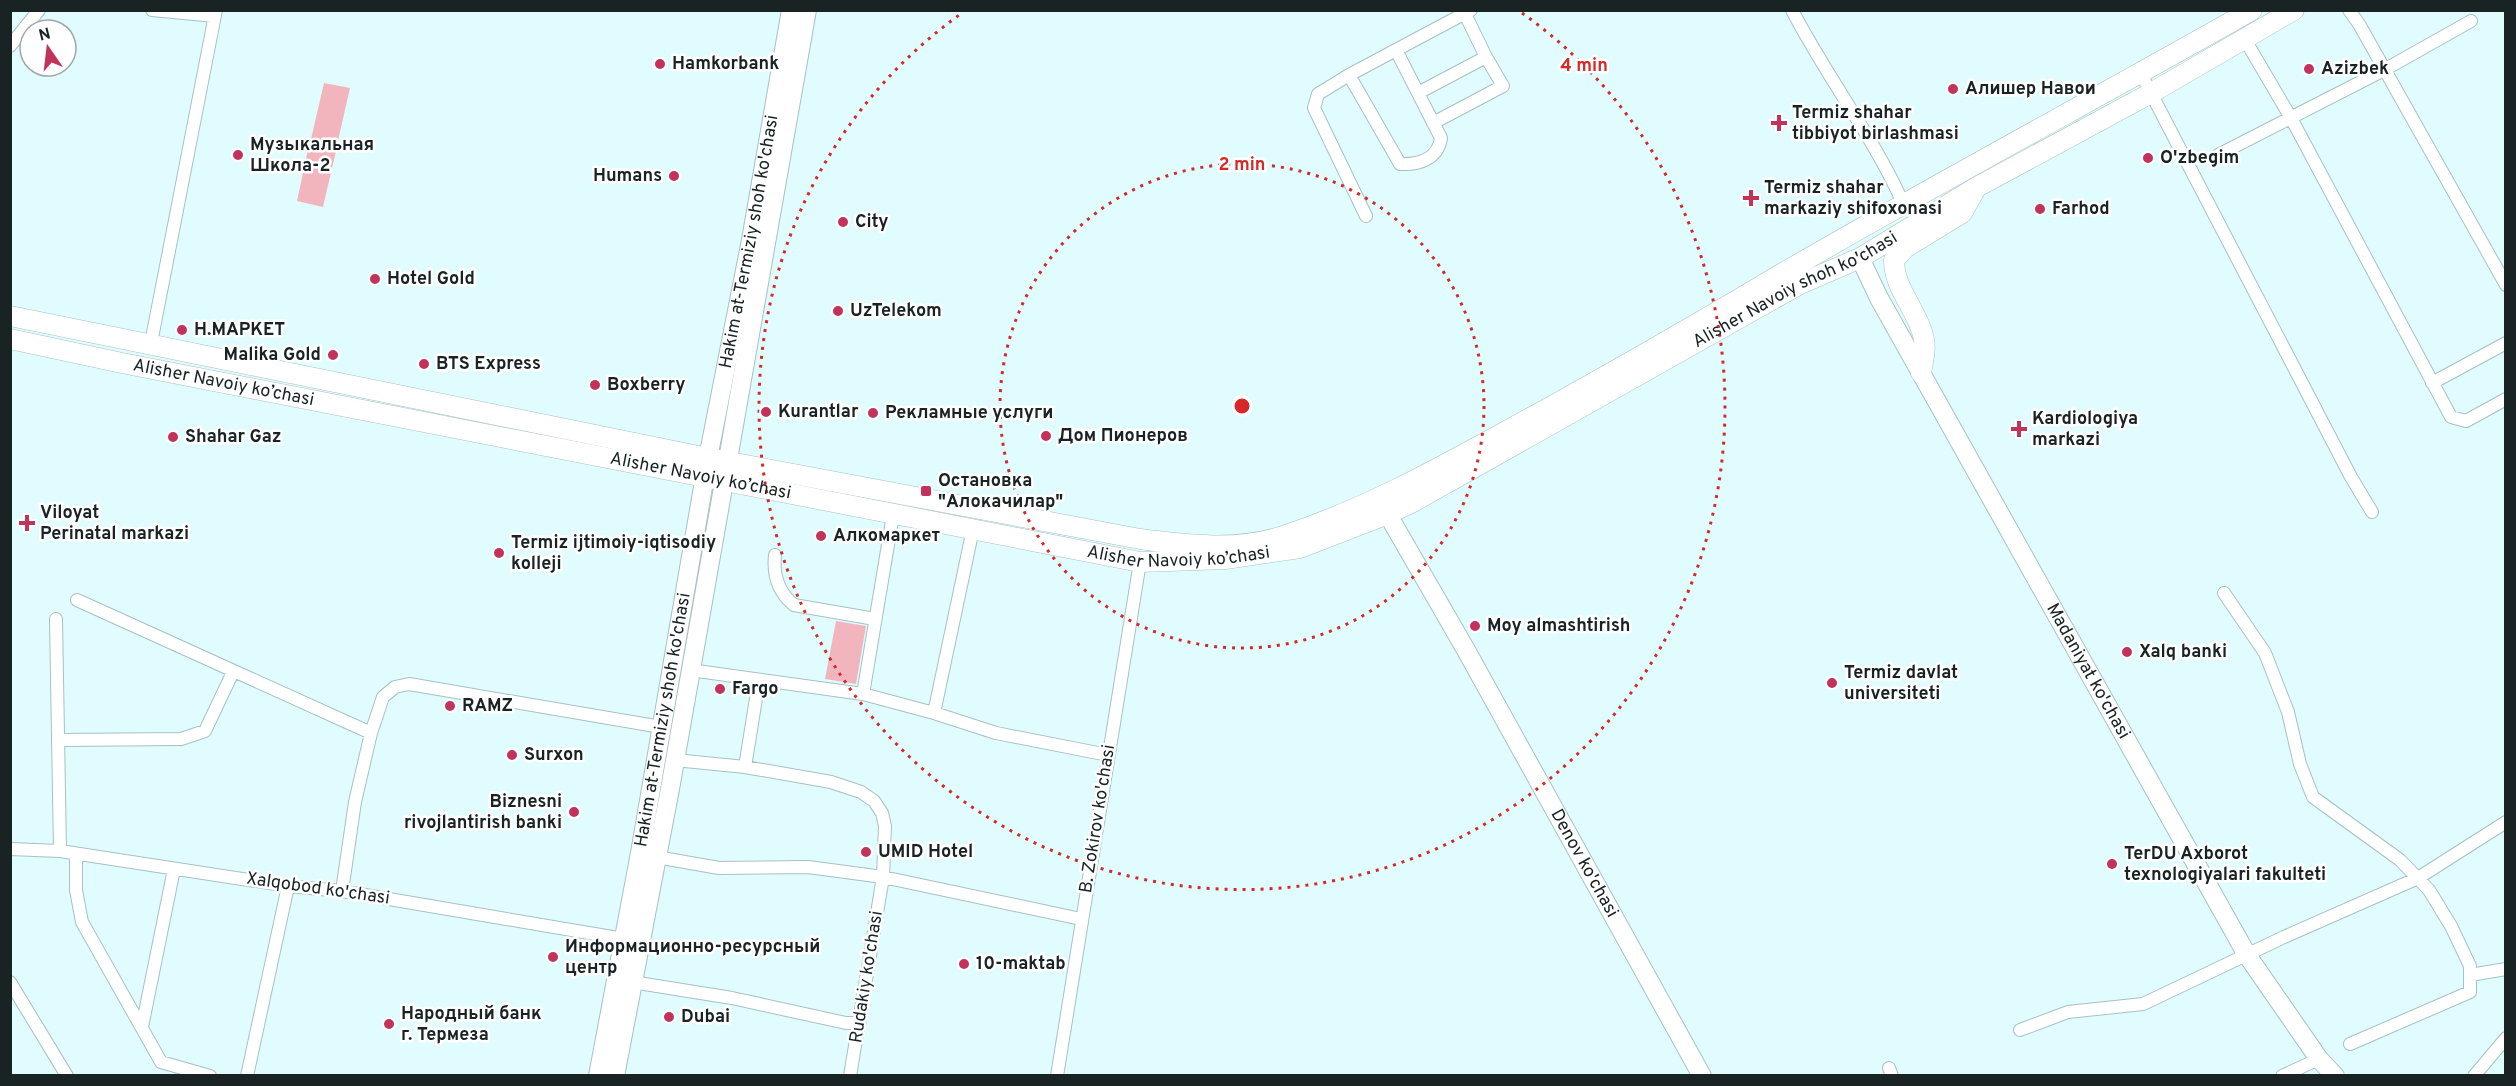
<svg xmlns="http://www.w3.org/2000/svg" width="2516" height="1086" font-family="Overpass,sans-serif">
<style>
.green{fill:#f2b5be}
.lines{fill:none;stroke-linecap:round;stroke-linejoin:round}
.street-casing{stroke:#a7c1c3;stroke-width:14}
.secondary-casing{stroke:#a7c1c3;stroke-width:20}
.primary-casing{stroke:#a7c1c3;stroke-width:21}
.street{stroke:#fff;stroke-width:12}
.secondary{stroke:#fff;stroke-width:18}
.primary{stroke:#fff;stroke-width:20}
.ring{fill:none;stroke:#d62828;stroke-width:3;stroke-dasharray:3 6}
.poi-dot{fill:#c2335c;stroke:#fff;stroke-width:2}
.labels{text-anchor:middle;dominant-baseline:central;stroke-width:5;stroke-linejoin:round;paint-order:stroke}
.poi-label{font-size:18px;font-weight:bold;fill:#192324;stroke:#fff;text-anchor:start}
.street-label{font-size:18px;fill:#192324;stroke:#fff}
.centre{fill:#d62828;stroke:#fff;stroke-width:3}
.ring-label{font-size:18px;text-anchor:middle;font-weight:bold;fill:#d62828;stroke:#fff;stroke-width:5;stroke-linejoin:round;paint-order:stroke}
</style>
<rect width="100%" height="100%" fill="#e1fcfe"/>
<path class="green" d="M 324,83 L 350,88 L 337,145 L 311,139 Z
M 309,145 L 336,151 L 323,207 L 297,201 Z
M 836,621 L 866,626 L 856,684 L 825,679 Z"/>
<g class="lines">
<g class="street-casing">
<path id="street" d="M 152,10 L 215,16
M 1792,10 C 1826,76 1873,136 1903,203
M 2349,10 L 2359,24 L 2506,285
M 2244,38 L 2291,118 L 2451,417 L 2466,421 L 2506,399
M 10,46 L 39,10
M 1396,50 L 1441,138 C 1438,159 1419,165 1400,164 L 1349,75 L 1471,10
M 2141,74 L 2351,477 L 2372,512
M 1349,75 L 1318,94 L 1314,108 L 1366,216
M 1418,93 L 1486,57
M 1433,123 L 1503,86 L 1486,57 L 1465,14
M 2218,155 L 2384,70 L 2471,21
M 151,343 L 216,10
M 2432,383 L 2506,343
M 775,555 C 773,574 778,592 794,605 L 875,619
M 2224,593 L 2265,653 L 2288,712 L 2300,764 L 2313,797 L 2400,860 L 2429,890 L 2451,926 L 2470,966 L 2470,992 L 2350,1044
M 77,600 L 371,733
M 56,619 L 60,851
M 690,670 L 863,694 L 893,515
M 863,694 L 934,713 L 996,733 L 1108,755
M 934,713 L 973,529
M 58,740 L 181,739 L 205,731 L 233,672
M 675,760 L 745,767 L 759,680
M 745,767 L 831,782 L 861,792 L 874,801 L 882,813 L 885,826 L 883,877 L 850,1076
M 10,849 L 60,851 L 288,886 L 342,891 L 624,939
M 76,854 L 76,890 L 82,922 L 161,1062 L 210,1076
M 656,857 L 719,868 L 808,867 L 883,877 L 1081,919
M 342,891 L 355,802 L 371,733 L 383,697 L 395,687 L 409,684 L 661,727
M 2470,975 L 2506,969
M 10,982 L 67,1076
M 632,982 L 732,998 L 846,1023 L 860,1023
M 142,1027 L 174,869
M 2020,1030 L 2068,1012 L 2143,1004 L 2284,937 L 2418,878 L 2506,822
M 1889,1068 L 1892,1076
M 247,1076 L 288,886
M 1057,1076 L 1140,562
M 2282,1076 L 2319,1059
M 2474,1076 L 2506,1038"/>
</g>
<g class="secondary-casing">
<g id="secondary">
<path id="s1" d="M 1860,258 L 1879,298 L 2247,955 L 2319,1059 L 2335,1076"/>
<path id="s2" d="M 1380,501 L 1466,650 L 1702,1076"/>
<path id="s3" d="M 598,1076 L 640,853 L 708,458 L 751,240 L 791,10"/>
<path d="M 615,1076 L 670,789 L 807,10"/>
</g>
</g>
<g class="primary-casing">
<g id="primary">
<path d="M 10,316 L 708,458 L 1140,539 C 1186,545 1238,551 1283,536 C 1363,510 1437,469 1510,429 C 1598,381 1685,331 1771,280 C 1930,187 2092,101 2252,10"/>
<path id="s4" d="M 10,339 L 122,363 L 1140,562 L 1225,559 L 1300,548 L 1388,514 L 1413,502 L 1800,284 L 1860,258 L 1977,187 L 2151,93 L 2294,10"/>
<path d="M 1921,373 C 1923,360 1927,347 1923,335 C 1916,308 1894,289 1894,260 L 1905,248 L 1962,213 L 1976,188"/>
</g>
</g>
<use href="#street" class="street"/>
<use href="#secondary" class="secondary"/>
<use href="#primary" class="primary"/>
</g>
<g class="ring">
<circle cx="1242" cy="406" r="242"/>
<path d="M1522 13A483 483 0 1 1 962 13"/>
</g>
<g class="poi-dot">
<circle cx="660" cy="64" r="6"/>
<circle cx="2309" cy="69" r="6"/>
<circle cx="1953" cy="89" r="6"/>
<path d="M1776 114h6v6h6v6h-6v6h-6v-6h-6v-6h6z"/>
<circle cx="238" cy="155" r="6"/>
<circle cx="2148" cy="158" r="6"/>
<circle cx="674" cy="176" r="6"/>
<path d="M1748 189h6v6h6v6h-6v6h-6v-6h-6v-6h6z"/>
<circle cx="2040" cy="209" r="6"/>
<circle cx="843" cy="222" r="6"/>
<circle cx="375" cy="279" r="6"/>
<circle cx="838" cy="311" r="6"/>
<circle cx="182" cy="330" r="6"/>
<circle cx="333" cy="355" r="6"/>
<circle cx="424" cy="364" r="6"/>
<circle cx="595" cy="385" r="6"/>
<circle cx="766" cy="412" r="6"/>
<circle cx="873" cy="413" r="6"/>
<path d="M2016 420h6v6h6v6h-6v6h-6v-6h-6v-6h6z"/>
<circle cx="1046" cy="436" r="6"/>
<circle cx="173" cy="437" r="6"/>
<rect x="920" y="485" width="12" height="12" rx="3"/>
<path d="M24 514h6v6h6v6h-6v6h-6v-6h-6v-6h6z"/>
<circle cx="821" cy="536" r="6"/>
<circle cx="499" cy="553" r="6"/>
<circle cx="1475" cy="626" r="6"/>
<circle cx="2127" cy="652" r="6"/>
<circle cx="1832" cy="683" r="6"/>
<circle cx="720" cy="689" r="6"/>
<circle cx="450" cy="706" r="6"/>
<circle cx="512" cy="755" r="6"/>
<circle cx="574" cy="812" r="6"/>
<circle cx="866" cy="852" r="6"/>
<circle cx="2112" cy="864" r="6"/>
<circle cx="553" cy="957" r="6"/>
<circle cx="964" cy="964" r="6"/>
<circle cx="669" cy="1017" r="6"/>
<circle cx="389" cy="1024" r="6"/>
</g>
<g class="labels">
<g class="poi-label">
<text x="672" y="64">Hamkorbank</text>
<text x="2321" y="69">Azizbek</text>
<text x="1965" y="89">Алишер Навои</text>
<text x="1792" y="113">Termiz shahar<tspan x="1792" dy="21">tibbiyot birlashmasi</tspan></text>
<text x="250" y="145">Музыкальная<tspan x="250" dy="21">Школа-2</tspan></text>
<text x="2160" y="158">O'zbegim</text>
<text x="662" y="176" text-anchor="end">Humans</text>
<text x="1764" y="188">Termiz shahar<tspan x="1764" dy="21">markaziy shifoxonasi</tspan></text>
<text x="2052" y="209">Farhod</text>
<text x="855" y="222">City</text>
<text x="387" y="279">Hotel Gold</text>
<text x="850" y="311">UzTelekom</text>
<text x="194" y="330">Н.МАРКЕТ</text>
<text x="321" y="355" text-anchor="end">Malika Gold</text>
<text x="436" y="364">BTS Express</text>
<text x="607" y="385">Boxberry</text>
<text x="778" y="412">Kurantlar</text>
<text x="885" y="413">Рекламные услуги</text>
<text x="2032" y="419">Kardiologiya<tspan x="2032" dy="21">markazi</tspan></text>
<text x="1058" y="436">Дом Пионеров</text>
<text x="185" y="437">Shahar Gaz</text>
<text x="938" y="481">Остановка<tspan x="938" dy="21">"Алокачилар"</tspan></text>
<text x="40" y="513">Viloyat<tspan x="40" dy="21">Perinatal markazi</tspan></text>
<text x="833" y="536">Алкомаркет</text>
<text x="511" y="543">Termiz ijtimoiy-iqtisodiy<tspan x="511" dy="21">kolleji</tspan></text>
<text x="1487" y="626">Moy almashtirish</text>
<text x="2139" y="652">Xalq banki</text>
<text x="1844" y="673">Termiz davlat<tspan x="1844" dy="21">universiteti</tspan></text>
<text x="732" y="689">Fargo</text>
<text x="462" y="706">RAMZ</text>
<text x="524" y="755">Surxon</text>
<text x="562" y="802" text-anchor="end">Biznesni<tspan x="562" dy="21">rivojlantirish banki</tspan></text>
<text x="878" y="852">UMID Hotel</text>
<text x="2124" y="854">TerDU Axborot<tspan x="2124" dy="21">texnologiyalari fakulteti</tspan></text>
<text x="565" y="947">Информационно-ресурсный<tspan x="565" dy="21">центр</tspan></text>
<text x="976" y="964">10-maktab</text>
<text x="401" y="1014">Народный банк<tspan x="401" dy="21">г. Термеза</tspan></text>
<text x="681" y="1017">Dubai</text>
</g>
<g class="street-label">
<text stroke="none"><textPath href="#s3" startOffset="848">Hakim at-Termiziy shoh ko'chasi</textPath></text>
<text stroke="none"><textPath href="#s4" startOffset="1872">Alisher Navoiy shoh ko'chasi</textPath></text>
<text stroke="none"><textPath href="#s4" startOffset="218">Alisher Navoiy ko’chasi</textPath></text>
<text stroke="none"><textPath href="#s4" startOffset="704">Alisher Navoiy ko’chasi</textPath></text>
<text stroke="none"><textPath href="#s4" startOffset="1190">Alisher Navoiy ko’chasi</textPath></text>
<text stroke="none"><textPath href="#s1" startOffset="472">Madaniyat ko'chasi</textPath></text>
<text stroke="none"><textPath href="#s3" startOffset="362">Hakim at-Termiziy shoh ko'chasi</textPath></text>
<text transform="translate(1098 819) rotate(-81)">B. Zokirov ko'chasi</text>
<text stroke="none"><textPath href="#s2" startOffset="416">Denov ko'chasi</textPath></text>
<text transform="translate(318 889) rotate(8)">Xalqobod ko'chasi</text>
<text transform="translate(867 977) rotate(-81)">Rudakiy ko'chasi</text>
</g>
</g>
<circle cx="1242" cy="406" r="9" class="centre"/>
<g class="ring-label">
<text x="1584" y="71">4 min</text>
<text x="1242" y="170">2 min</text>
</g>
<rect width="2516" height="1086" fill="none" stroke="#192324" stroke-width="24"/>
<g transform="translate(48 48) rotate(346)"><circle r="28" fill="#ffffff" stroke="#a3a7a7" stroke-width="1.5"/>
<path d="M0-4.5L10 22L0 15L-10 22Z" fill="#c2335c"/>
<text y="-9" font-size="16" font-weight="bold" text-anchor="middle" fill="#192324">N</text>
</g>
</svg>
